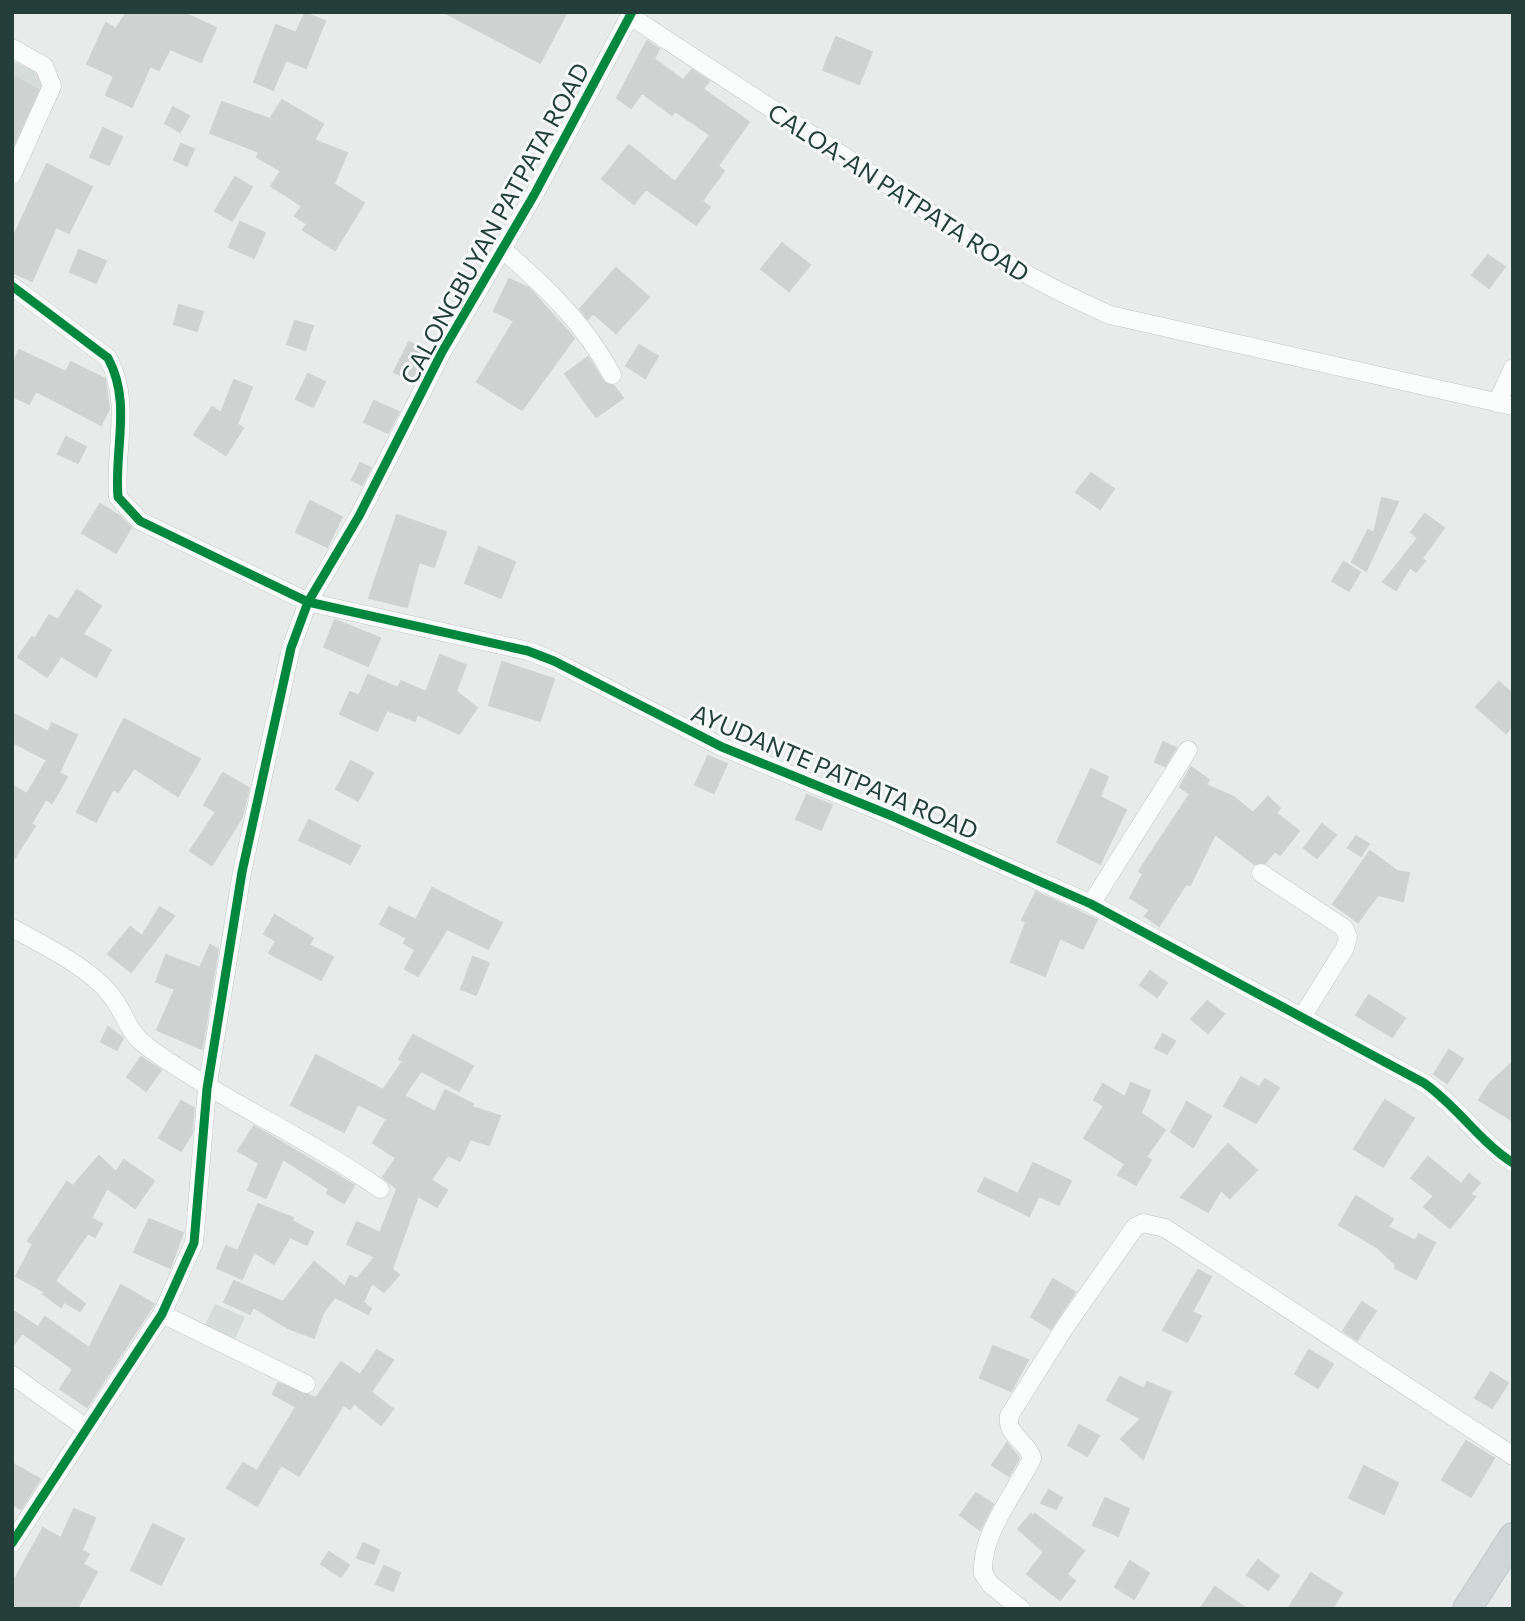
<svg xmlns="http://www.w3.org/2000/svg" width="1525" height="1621" font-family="Commissioner,sans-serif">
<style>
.built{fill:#d5dcda}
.building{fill:#ced2d1;stroke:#cfd4d2;stroke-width:2}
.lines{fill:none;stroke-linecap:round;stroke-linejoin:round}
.street-casing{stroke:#c4c8c6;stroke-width:19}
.primary-casing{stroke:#c2cac8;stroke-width:30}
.street{stroke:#fbfcfc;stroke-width:18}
.primary{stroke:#cfd6d5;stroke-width:28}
.cycleway-casing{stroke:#f5faf8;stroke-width:13}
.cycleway{stroke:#00873e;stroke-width:9}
.labels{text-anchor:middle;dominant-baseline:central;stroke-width:6;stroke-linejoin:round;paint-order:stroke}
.street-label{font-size:24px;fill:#243f3a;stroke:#f5faf8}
</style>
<rect width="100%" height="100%" fill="#e7ebe9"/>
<path class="built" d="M 12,61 L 33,70 L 46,86 L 12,167 Z
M 215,1304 L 245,1317 L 235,1339 L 205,1325 Z"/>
<path class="building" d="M 127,12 L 182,12 L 216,28 L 201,62 L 170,49 L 159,70 L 150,66 L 132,107 L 106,95 L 114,76 L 87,64 L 106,23 L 116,29 Z
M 444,12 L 567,12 L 540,63 Z
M 305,13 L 325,21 L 306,68 L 286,60 L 273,90 L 254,82 L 276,25 L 296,33 Z
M 836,37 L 872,52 L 859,84 L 823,70 Z
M 647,41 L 659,49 L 654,59 L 683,80 L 692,70 L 709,81 L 703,89 L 749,122 L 718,166 L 724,171 L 702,201 L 710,207 L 696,225 L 646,189 L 634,204 L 602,179 L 629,145 L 675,182 L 710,135 L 675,111 L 672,115 L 642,93 L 631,108 L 617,98 Z
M 12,75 L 38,90 L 12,147 Z
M 282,100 L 323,124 L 314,140 L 347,153 L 334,184 L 364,203 L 335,250 L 303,230 L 307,224 L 295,216 L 302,206 L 271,186 L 281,171 L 257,157 L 259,152 L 210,133 L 222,102 L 270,119 Z
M 173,107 L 189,116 L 180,132 L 165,123 Z
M 103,128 L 122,137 L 109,165 L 90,157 Z
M 181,144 L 194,149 L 187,166 L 174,160 Z
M 47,164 L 92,187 L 69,233 L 56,227 L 32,281 L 12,272 L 12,240 Z
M 235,177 L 252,187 L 232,221 L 215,211 Z
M 240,222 L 265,233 L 254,258 L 229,247 Z
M 782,243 L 810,265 L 789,291 L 761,269 Z
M 79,250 L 106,261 L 96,283 L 70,272 Z
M 1488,255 L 1505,267 L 1489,288 L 1472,275 Z
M 616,268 L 649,297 L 616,333 L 593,313 L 588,319 L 580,309 Z
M 509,279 L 529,288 L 574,338 L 522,410 L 477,382 L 514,321 L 494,311 Z
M 179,305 L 203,312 L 197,331 L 174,324 Z
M 295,321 L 313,326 L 305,350 L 287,344 Z
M 409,342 L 429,352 L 414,382 L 394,372 Z
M 639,345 L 658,356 L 645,378 L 626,366 Z
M 19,350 L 66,372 L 71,362 L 105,379 L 109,409 L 101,425 L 36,391 L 29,404 L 12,396 L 12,365 Z
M 588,357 L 603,381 L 614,386 L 623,398 L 596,417 L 565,374 Z
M 308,374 L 325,382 L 313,407 L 296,399 Z
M 234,380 L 252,387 L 237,424 L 243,428 L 226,455 L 194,435 L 212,407 L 221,413 Z
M 374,401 L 399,412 L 388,433 L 364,422 Z
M 66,437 L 86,447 L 78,463 L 58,454 Z
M 360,463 L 371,468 L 362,485 L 352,480 Z
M 1091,473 L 1114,489 L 1100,509 L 1076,492 Z
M 1382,498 L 1398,502 L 1366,571 L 1352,562 L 1368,530 L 1374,533 Z
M 310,501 L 342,517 L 327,547 L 296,532 Z
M 100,504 L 120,516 L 131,528 L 116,553 L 82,533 Z
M 1425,514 L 1444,528 L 1422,558 L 1425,561 L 1416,572 L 1410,567 L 1396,590 L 1383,582 L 1418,538 L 1411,532 Z
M 397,515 L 446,532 L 434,567 L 419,562 L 407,607 L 369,598 Z
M 479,547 L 515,562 L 501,598 L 465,583 Z
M 1344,562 L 1360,572 L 1349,591 L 1332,581 Z
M 77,590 L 101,606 L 83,634 L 111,650 L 96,677 L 61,656 L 47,677 L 18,657 L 32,637 L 35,639 L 49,615 L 58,620 Z
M 335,620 L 380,638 L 368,666 L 324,647 Z
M 440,655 L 466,665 L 456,691 L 477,708 L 459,734 L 417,714 L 415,721 L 387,710 L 377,731 L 340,714 L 350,692 L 359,696 L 368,675 L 398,688 L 401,681 L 426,692 Z
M 502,662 L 554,679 L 540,721 L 489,705 Z
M 1499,682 L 1513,694 L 1513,725 L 1506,733 L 1476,707 Z
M 12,713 L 48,732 L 52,723 L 77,735 L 59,773 L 67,777 L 52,803 L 46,799 L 31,824 L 35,826 L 12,862 L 12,785 L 27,794 L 47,760 L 12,742 Z
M 124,719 L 200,759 L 178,796 L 134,768 L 118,792 L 113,789 L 96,822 L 77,812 Z
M 1163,742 L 1176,748 L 1165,766 L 1155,762 Z
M 708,756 L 727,764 L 714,793 L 695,785 Z
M 351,761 L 373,773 L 358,801 L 336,789 Z
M 1191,767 L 1209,780 L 1206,785 L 1234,797 L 1253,813 L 1268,797 L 1280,808 L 1276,813 L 1299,831 L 1280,855 L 1275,851 L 1265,863 L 1254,864 L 1215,834 L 1190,885 L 1186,884 L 1159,926 L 1145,916 L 1150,910 L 1130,898 L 1143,874 L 1139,871 L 1190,794 L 1180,787 Z
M 1091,769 L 1108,777 L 1100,797 L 1126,810 L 1100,864 L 1057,842 Z
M 223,773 L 249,788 L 242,817 L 212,865 L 190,851 L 216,812 L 204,805 Z
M 807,795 L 832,805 L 821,830 L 796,819 Z
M 309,820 L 360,846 L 350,864 L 299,840 Z
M 1322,824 L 1336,835 L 1317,858 L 1304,848 Z
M 1356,836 L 1369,844 L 1361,856 L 1348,848 Z
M 1370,851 L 1397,871 L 1409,873 L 1403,901 L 1378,895 L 1358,922 L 1333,904 Z
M 432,888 L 502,923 L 488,949 L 447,929 L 418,976 L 405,969 L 415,950 L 404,943 L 407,938 L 380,924 L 389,907 L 416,920 Z
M 1036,892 L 1097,920 L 1083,949 L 1060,938 L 1045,976 L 1011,962 L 1026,922 L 1022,920 Z
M 160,907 L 174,916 L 131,972 L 108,954 L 130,927 L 142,936 Z
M 275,915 L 313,938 L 309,945 L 333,957 L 321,980 L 269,953 L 276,941 L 264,934 Z
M 210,945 L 218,949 L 202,1049 L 157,1030 L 175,989 L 156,982 L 166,955 L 200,968 Z
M 473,957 L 489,963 L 476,995 L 461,989 Z
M 1150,971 L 1167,983 L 1157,997 L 1140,985 Z
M 1369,995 L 1405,1018 L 1392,1037 L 1356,1015 Z
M 1207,1001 L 1224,1014 L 1208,1033 L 1191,1019 Z
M 108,1027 L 123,1038 L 117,1050 L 101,1042 Z
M 1163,1034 L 1175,1041 L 1167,1054 L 1155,1048 Z
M 413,1035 L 473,1066 L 459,1091 L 421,1071 L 404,1096 L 435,1112 L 445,1090 L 473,1104 L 472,1107 L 500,1116 L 489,1145 L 470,1139 L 460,1161 L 448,1155 L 431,1180 L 447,1190 L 437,1207 L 418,1196 L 392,1269 L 399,1275 L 384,1292 L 372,1283 L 363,1302 L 371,1309 L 368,1314 L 335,1297 L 323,1313 L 314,1338 L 288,1328 L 253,1307 L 250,1314 L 224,1302 L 234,1281 L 283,1302 L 314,1262 L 345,1287 L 350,1276 L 357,1279 L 375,1257 L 347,1244 L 357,1222 L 380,1233 L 397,1189 L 383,1177 L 396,1158 L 373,1143 L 387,1119 L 358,1104 L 344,1132 L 291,1105 L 316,1055 L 383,1090 L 403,1061 L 399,1059 Z
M 1449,1050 L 1463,1059 L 1447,1083 L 1434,1074 Z
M 141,1057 L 161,1070 L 146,1091 L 127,1077 Z
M 1513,1062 L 1513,1121 L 1479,1100 L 1490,1083 Z
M 1241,1077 L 1259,1087 L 1265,1079 L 1279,1088 L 1256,1123 L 1224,1106 Z
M 1131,1083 L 1150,1091 L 1141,1113 L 1165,1130 L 1146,1157 L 1151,1160 L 1136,1185 L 1118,1175 L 1125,1164 L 1084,1138 L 1104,1106 L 1094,1100 L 1103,1084 L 1125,1097 Z
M 1385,1100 L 1414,1118 L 1383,1167 L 1354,1149 Z
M 181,1101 L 194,1108 L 192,1133 L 181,1151 L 159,1138 Z
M 1187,1102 L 1211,1116 L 1193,1147 L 1171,1132 Z
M 254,1126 L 354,1185 L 344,1203 L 327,1193 L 329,1189 L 283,1159 L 266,1198 L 248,1190 L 259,1163 L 238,1151 Z
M 1228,1144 L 1257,1170 L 1230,1198 L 1221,1190 L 1208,1212 L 1181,1197 Z
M 99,1156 L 116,1172 L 124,1160 L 154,1181 L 135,1208 L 107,1188 L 91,1218 L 102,1224 L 95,1237 L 88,1233 L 55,1281 L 85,1304 L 80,1311 L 64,1302 L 61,1307 L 43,1294 L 45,1292 L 16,1276 L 33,1244 L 28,1241 L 67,1182 L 73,1186 Z
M 1428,1157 L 1461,1184 L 1469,1174 L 1480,1183 L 1470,1194 L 1475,1197 L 1450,1228 L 1424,1207 L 1434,1196 L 1411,1178 Z
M 1033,1163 L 1071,1181 L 1059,1205 L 1039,1196 L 1029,1216 L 978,1191 L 985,1178 L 1018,1194 Z
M 1356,1196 L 1393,1219 L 1388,1227 L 1415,1241 L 1419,1234 L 1435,1243 L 1416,1279 L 1395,1268 L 1396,1265 L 1378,1248 L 1339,1225 Z
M 258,1204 L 293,1218 L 292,1221 L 313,1232 L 307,1245 L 290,1237 L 274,1264 L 254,1252 L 242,1279 L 217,1268 L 226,1246 L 238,1251 Z
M 149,1219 L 183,1233 L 170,1268 L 134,1252 Z
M 1198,1270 L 1211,1277 L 1192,1312 L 1201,1316 L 1187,1342 L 1163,1330 Z
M 1053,1279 L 1075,1292 L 1051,1329 L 1031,1317 Z
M 121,1285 L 154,1304 L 87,1407 L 60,1389 L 73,1369 L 22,1333 L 12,1347 L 12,1310 L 38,1327 L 45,1317 L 89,1348 Z
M 1362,1302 L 1376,1311 L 1357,1340 L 1343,1331 Z
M 993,1346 L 1028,1360 L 1011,1391 L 980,1378 Z
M 377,1350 L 393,1360 L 371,1392 L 393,1409 L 381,1425 L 354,1403 L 350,1409 L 343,1405 L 299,1476 L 281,1465 L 257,1506 L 227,1488 L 243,1463 L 257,1471 L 296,1407 L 273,1394 L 278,1383 L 316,1398 L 341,1362 L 360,1375 Z
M 1309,1350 L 1333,1364 L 1318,1388 L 1295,1374 Z
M 1491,1372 L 1508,1383 L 1492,1408 L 1475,1398 Z
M 1120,1377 L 1144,1389 L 1147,1382 L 1171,1392 L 1143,1459 L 1121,1439 L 1141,1419 L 1107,1400 Z
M 1079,1425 L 1099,1436 L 1087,1456 L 1068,1445 Z
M 1466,1441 L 1494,1458 L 1471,1497 L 1442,1480 Z
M 1007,1443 L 1019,1458 L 1009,1476 L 992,1465 Z
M 12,1463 L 40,1479 L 21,1509 L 12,1504 Z
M 1364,1466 L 1398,1483 L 1384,1514 L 1349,1498 Z
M 1049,1490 L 1062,1498 L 1056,1509 L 1041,1503 Z
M 976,1493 L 993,1504 L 980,1530 L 960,1515 Z
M 1105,1498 L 1129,1509 L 1118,1536 L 1093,1525 Z
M 74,1509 L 95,1518 L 82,1550 L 89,1554 L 83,1564 L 97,1572 L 77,1609 L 12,1609 L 12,1584 L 43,1528 L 61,1538 Z
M 1031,1514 L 1033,1517 L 1035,1514 L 1084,1551 L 1067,1574 L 1075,1581 L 1060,1600 L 1027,1574 L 1044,1552 L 1018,1529 Z
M 153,1524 L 184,1539 L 161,1585 L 131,1570 Z
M 363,1543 L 379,1550 L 374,1564 L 357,1558 Z
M 329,1552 L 349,1565 L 341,1577 L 321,1564 Z
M 1258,1560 L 1279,1576 L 1268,1590 L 1247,1575 Z
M 1130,1561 L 1149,1573 L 1134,1599 L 1115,1587 Z
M 384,1566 L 400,1573 L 393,1591 L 376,1584 Z
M 1311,1573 L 1342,1593 L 1332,1609 L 1288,1609 Z
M 1215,1587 L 1247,1609 L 1200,1609 Z"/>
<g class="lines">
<g class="street-casing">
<path id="street" d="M 630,16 L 952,227 C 1006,265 1049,288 1110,315 L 1513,406
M 12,48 L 44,66 L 52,86 L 12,175
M 502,249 C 545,286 585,324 612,375
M 12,286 L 108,358 C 132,403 114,448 118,497 L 140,521 L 308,602 L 528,651 L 554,661 L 722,747 L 892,816 L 1091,904 L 1424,1083 C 1457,1106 1479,1141 1513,1163
M 1497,403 L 1513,368
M 1261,873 L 1344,928 L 1348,937 L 1345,948 L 1302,1017
M 1091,904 L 1188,750
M 12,928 C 42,944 88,967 109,993 C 126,1012 125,1031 149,1048 C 223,1101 306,1137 380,1189
M 162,1314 L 306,1384
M 12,1375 L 86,1428
M 12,1543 L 162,1314 L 194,1243 L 207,1089 L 242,872 L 291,648 L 308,602 L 359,516 L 442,352 L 534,195 L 632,12
M 1021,1609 L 990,1584 L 983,1573 C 981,1532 1016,1493 1032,1458 C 1027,1441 1006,1435 1009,1416 L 1065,1327 L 1135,1227 L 1143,1223 L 1165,1228 L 1513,1456"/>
</g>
<g class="primary-casing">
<path id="primary" d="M 1467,1609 L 1513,1537"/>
</g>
<use href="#street" class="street"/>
<use href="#primary" class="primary"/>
<g class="cycleway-casing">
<path id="cycleway" d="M 12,286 L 108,358 C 132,403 114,448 118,497 L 140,521 L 308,602 L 528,651 L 554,661 L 722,747 L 892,816 L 1091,904 L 1424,1083 C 1457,1106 1479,1141 1513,1163
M 12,1543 L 162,1314 L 194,1243 L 207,1089 L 242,872 L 291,648 L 308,602 L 359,516 L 442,352 L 534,195 L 632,12"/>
</g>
<use href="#cycleway" class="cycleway"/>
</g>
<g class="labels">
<g class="street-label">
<text transform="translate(899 192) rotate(33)">CALOA-AN PATPATA ROAD</text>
<text transform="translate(494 223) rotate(-61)">CALONGBUYAN PATPATA ROAD</text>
<text transform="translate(835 771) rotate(23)">AYUDANTE PATPATA ROAD</text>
</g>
</g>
<rect width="1525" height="1621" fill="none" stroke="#243f3a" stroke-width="28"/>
</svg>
